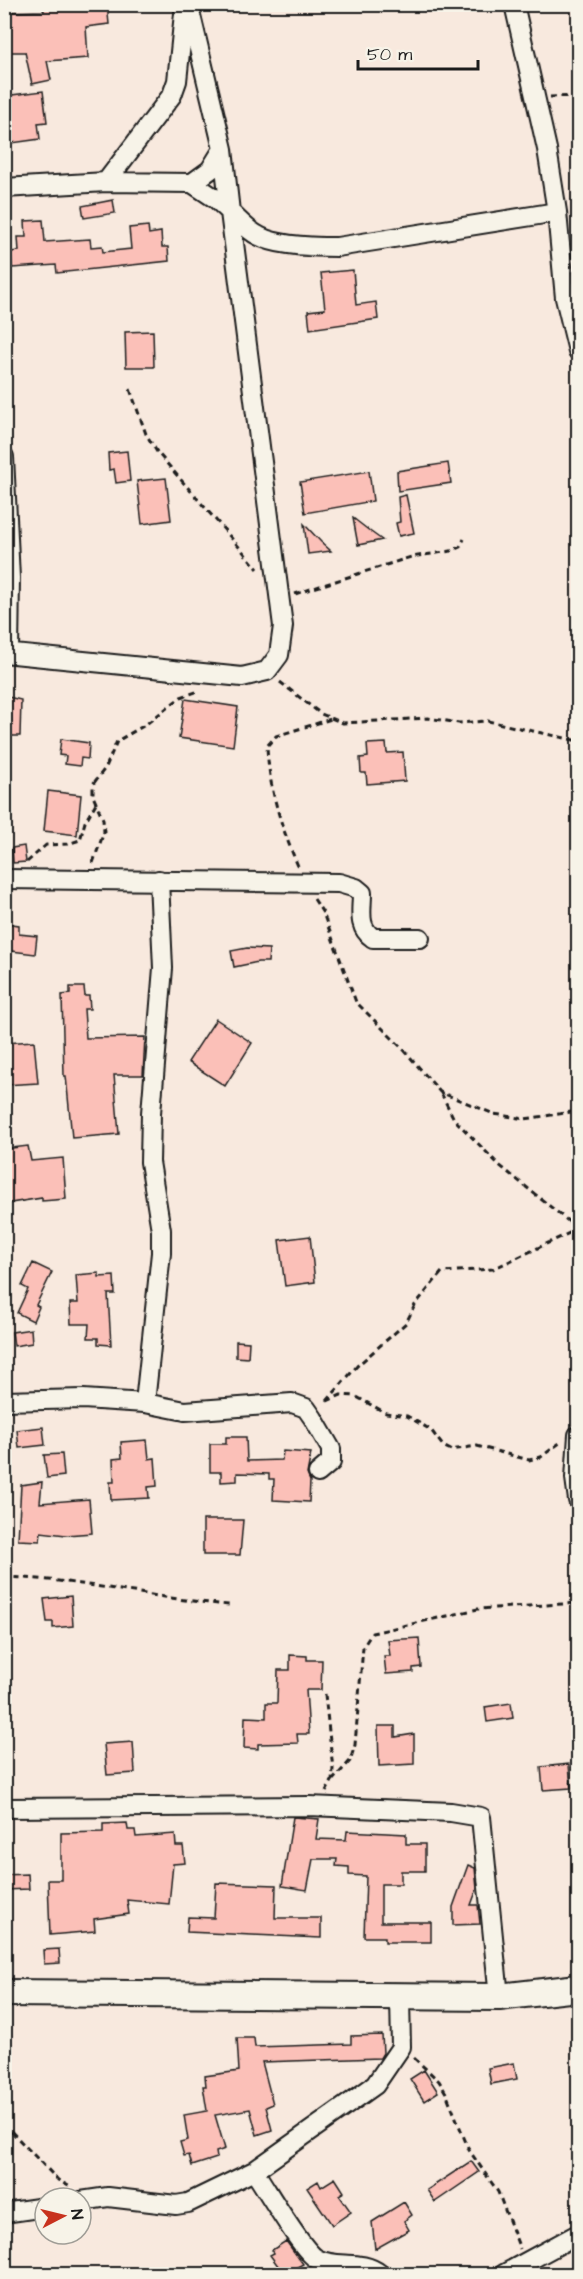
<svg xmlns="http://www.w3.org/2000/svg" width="583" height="2279" font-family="'Architects Daughter',sans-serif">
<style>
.building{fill:#fbc0b8;stroke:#1c1c1c;stroke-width:1.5}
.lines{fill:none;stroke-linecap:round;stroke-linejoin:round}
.street-casing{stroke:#1c1c1c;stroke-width:22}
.secondary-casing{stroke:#1c1c1c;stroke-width:30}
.path{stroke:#1c1c1c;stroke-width:3;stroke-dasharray:6 4.5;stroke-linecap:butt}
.street{stroke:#f7f3e8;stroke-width:18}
.secondary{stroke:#f7f3e8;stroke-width:26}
</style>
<rect width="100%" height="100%" fill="#f8e9de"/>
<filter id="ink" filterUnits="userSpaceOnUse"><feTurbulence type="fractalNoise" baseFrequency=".0167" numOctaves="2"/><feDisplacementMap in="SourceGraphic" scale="12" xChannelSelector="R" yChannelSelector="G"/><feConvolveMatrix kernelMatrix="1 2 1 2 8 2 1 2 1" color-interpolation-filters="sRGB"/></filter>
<g filter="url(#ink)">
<path class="building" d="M 43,4 L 60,4 L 60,8 L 107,4 L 109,24 L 86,27 L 88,58 L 47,61 L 51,80 L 32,84 L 25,52 L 4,52 L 4,12 L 44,11 Z
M 43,91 L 47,122 L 38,123 L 40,139 L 12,143 L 9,126 L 4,127 L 4,96 Z
M 113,200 L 115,213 L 84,218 L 82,206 Z
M 43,220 L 45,242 L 90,239 L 91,247 L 102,246 L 103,252 L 131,249 L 129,228 L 148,226 L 149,234 L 161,232 L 162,247 L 168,247 L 169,261 L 57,273 L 56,265 L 12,268 L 11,252 L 19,251 L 18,237 L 26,237 L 25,221 Z
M 353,270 L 356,305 L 376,302 L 378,319 L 310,329 L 308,311 L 325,309 L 321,273 Z
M 153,331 L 154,367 L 126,367 L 125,332 Z
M 127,451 L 130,481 L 116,483 L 114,469 L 109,470 L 108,453 Z
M 448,463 L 451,483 L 398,491 L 397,471 Z
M 369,471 L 373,501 L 305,513 L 300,482 Z
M 166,478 L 171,520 L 142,524 L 137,481 Z
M 406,495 L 414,533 L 399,536 L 396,523 L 400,522 L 398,497 Z
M 353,518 L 371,532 L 382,540 L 358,545 Z
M 304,524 L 321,542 L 331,551 L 308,554 Z
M 4,696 L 21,700 L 20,736 L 4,736 Z
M 185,699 L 238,707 L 233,746 L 179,738 Z
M 61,739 L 89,743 L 88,759 L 81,758 L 80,766 L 65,764 L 66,756 L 59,755 Z
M 386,743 L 387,753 L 403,752 L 405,781 L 367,784 L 366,773 L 361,773 L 360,758 L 368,757 L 367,744 Z
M 48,791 L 81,795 L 77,835 L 44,831 Z
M 24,846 L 26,862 L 13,863 L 12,848 Z
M 4,923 L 19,925 L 19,934 L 37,936 L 35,954 L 4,950 Z
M 247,948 L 269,949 L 268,962 L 258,962 L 234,967 L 231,951 Z
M 70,987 L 84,987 L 85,996 L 89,996 L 90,1009 L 84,1009 L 86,1038 L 145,1037 L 143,1075 L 114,1075 L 119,1134 L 72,1138 L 66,1076 L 64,1076 L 62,995 L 70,994 Z
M 216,1019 L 252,1043 L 225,1086 L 188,1062 Z
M 34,1041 L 38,1083 L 4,1085 L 4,1043 Z
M 28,1146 L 31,1161 L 63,1158 L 66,1199 L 42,1201 L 42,1198 L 4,1204 L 4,1149 Z
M 310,1236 L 315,1282 L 285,1286 L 279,1240 Z
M 33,1263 L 52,1272 L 36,1305 L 39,1307 L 33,1321 L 17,1313 L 28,1289 L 22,1286 Z
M 99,1273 L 99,1277 L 114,1276 L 115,1294 L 108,1294 L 111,1345 L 98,1344 L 98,1338 L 88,1338 L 89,1324 L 71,1324 L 70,1303 L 78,1303 L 76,1275 Z
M 31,1329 L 32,1343 L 14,1346 L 12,1332 Z
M 236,1341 L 249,1342 L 248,1358 L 236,1357 Z
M 43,1427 L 45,1445 L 19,1448 L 17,1430 Z
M 226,1437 L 246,1437 L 247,1461 L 282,1460 L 283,1451 L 311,1453 L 307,1474 L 310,1481 L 309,1502 L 273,1500 L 274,1479 L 269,1479 L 269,1474 L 237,1473 L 237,1481 L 221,1482 L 221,1472 L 210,1472 L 210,1444 L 226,1444 Z
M 147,1440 L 149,1459 L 155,1458 L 157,1486 L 148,1487 L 149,1498 L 111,1500 L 110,1482 L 114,1482 L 113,1459 L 122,1458 L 121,1442 Z
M 62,1454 L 64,1476 L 47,1478 L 44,1455 Z
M 42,1482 L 40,1503 L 89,1499 L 92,1533 L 66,1535 L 41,1532 L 40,1541 L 18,1540 L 21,1485 Z
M 203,1520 L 243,1520 L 240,1555 L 203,1555 Z
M 71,1596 L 73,1626 L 53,1628 L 53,1622 L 47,1622 L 44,1599 Z
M 419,1638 L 421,1667 L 413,1668 L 413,1672 L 386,1674 L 384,1656 L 390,1656 L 388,1640 Z
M 290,1655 L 307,1656 L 307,1660 L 322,1660 L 321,1690 L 306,1690 L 309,1734 L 297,1734 L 298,1743 L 258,1744 L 258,1749 L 244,1748 L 245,1717 L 266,1718 L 266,1703 L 277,1703 L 278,1670 L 290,1670 Z
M 511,1703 L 513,1718 L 487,1722 L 485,1707 Z
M 378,1726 L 395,1726 L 395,1737 L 414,1734 L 414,1764 L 379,1766 Z
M 133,1742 L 135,1773 L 107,1775 L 104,1744 Z
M 569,1764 L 571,1788 L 543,1790 L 541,1767 Z
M 293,1817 L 319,1819 L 316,1839 L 346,1840 L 347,1831 L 406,1834 L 406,1844 L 425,1844 L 425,1871 L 401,1871 L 401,1884 L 381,1884 L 381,1922 L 431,1922 L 431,1942 L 385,1942 L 385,1937 L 364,1937 L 366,1876 L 349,1875 L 349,1867 L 336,1866 L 337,1859 L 313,1859 L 307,1890 L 282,1886 Z
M 127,1823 L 128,1830 L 135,1830 L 136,1837 L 175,1834 L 176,1846 L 183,1846 L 185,1863 L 173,1864 L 169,1904 L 127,1900 L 129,1914 L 94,1919 L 95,1931 L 50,1935 L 48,1880 L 61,1880 L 61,1833 L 103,1832 L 103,1824 Z
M 468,1865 L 475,1868 L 477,1889 L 471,1905 L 478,1905 L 480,1924 L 453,1925 L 453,1907 Z
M 28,1874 L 29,1889 L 4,1890 L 4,1875 Z
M 216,1883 L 276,1885 L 275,1918 L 321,1918 L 321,1938 L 187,1932 L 188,1917 L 214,1918 Z
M 59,1949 L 60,1963 L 44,1964 L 43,1950 Z
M 382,2035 L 383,2053 L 380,2058 L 262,2062 L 273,2104 L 266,2107 L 272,2130 L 257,2135 L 250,2109 L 215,2115 L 225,2149 L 216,2152 L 217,2158 L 192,2166 L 189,2155 L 184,2156 L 180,2142 L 188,2140 L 184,2115 L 207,2111 L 203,2086 L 206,2086 L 205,2076 L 239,2071 L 237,2038 L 254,2038 L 255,2047 L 351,2044 L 351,2036 Z
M 514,2063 L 517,2079 L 491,2084 L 488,2068 Z
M 424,2070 L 438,2092 L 424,2101 L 410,2079 Z
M 471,2161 L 479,2172 L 435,2202 L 427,2190 Z
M 335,2178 L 344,2192 L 339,2195 L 351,2212 L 332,2225 L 307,2188 L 318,2181 L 321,2187 Z
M 404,2202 L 412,2215 L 404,2221 L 409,2230 L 375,2249 L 372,2222 Z
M 286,2241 L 303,2264 L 284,2274 L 270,2255 L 274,2253 L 272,2250 Z"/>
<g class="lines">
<g class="street-casing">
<path id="street" d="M 514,4 L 547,149 L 557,212 L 565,298 L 578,351
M 189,7 L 223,149 L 210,170 L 192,183
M 223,149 L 230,212 C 239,220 248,231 259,236 C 277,246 317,247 337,247 L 557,212
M 106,182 L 172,95 L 177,81 L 185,4
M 4,188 L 106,182 L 192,183 L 216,199 L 230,212 L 283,626 L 279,655 L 267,671 L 242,677 L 4,653
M 4,457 L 10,578 L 9,653
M 4,879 L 339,883 L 356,888 L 362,893 C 362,911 357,927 373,938 L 420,938
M 4,1401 L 83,1399 L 145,1403 L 185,1411 L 292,1403 L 306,1408 L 313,1418 L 331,1449 L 331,1462 L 318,1473
M 145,1403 L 161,1253 L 161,1230 L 150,1162 L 151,1113 L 163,968 L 159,880
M 578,1435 L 575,1478 L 578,1500
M 4,1808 L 309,1806 L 451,1812 L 481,1817 L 499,1997
M 254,2171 C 266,2188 302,2251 317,2259 C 337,2269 362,2259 380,2274
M 81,2201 L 108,2197 L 176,2205 L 188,2203 L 254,2171 L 375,2085 L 401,2047 L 400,1997
M 4,2213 L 45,2207
M 504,2274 L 578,2234"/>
</g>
<g class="secondary-casing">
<path id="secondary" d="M 4,1993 L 499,1997 L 578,1988"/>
</g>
<path class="path" d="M 550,97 L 578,96
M 130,389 L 146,434 L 157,452 L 258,569
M 295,594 L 411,557 L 451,551 L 460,547 L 464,539
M 280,682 L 321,714 L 343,723 L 428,718 L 459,723 L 488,721 L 578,741
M 27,862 L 46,845 L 68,844 L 80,840 L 85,822 L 96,803
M 93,863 L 104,832 L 103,819 L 93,796 L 93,784 L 106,767 L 117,741 L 145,725 L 181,697 L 199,691
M 298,866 C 281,827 269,789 267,746 L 276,736 L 331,719
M 314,899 L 323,913 L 356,1002 L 405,1051 L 440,1092 L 494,1114 L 525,1119 L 578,1111
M 441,1093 L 454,1119 L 499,1165 L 578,1229
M 327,1401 L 357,1366 L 406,1323 L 415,1305 L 442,1272 L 493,1269 L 578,1229
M 327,1401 L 341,1395 L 355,1396 L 386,1413 L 407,1416 L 431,1430 L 443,1446 L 451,1450 L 477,1446 L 529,1460 L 541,1457 L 561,1442
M 4,1577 C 80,1579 155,1599 230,1605
M 325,1694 L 333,1769 L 332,1781 L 326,1792
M 332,1781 L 350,1761 L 355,1745 L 363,1647 L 372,1633 L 478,1609 L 578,1603
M 414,2058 L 439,2081 L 446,2093 L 469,2150 L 498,2192 L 520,2249
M 4,2124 L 58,2180 L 72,2188"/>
<use href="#street" class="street"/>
<use href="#secondary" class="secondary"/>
</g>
</g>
<rect width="583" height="2279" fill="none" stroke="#f7f3e8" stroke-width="24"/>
<rect x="12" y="12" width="559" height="2255" fill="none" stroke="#1c1c1c" stroke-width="2" filter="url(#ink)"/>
<g transform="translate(63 2216) rotate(83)"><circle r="28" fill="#f7f3e8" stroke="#9f9d96" stroke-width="1.5"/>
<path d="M0-4.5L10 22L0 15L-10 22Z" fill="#c8321e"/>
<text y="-9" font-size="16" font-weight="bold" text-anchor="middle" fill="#1c1c1c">N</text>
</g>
<path d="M358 60v9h120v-9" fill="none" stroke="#1c1c1c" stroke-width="3"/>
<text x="367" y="60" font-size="18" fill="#1c1c1c" stroke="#f7f3e8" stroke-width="4.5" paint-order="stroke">50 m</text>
</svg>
